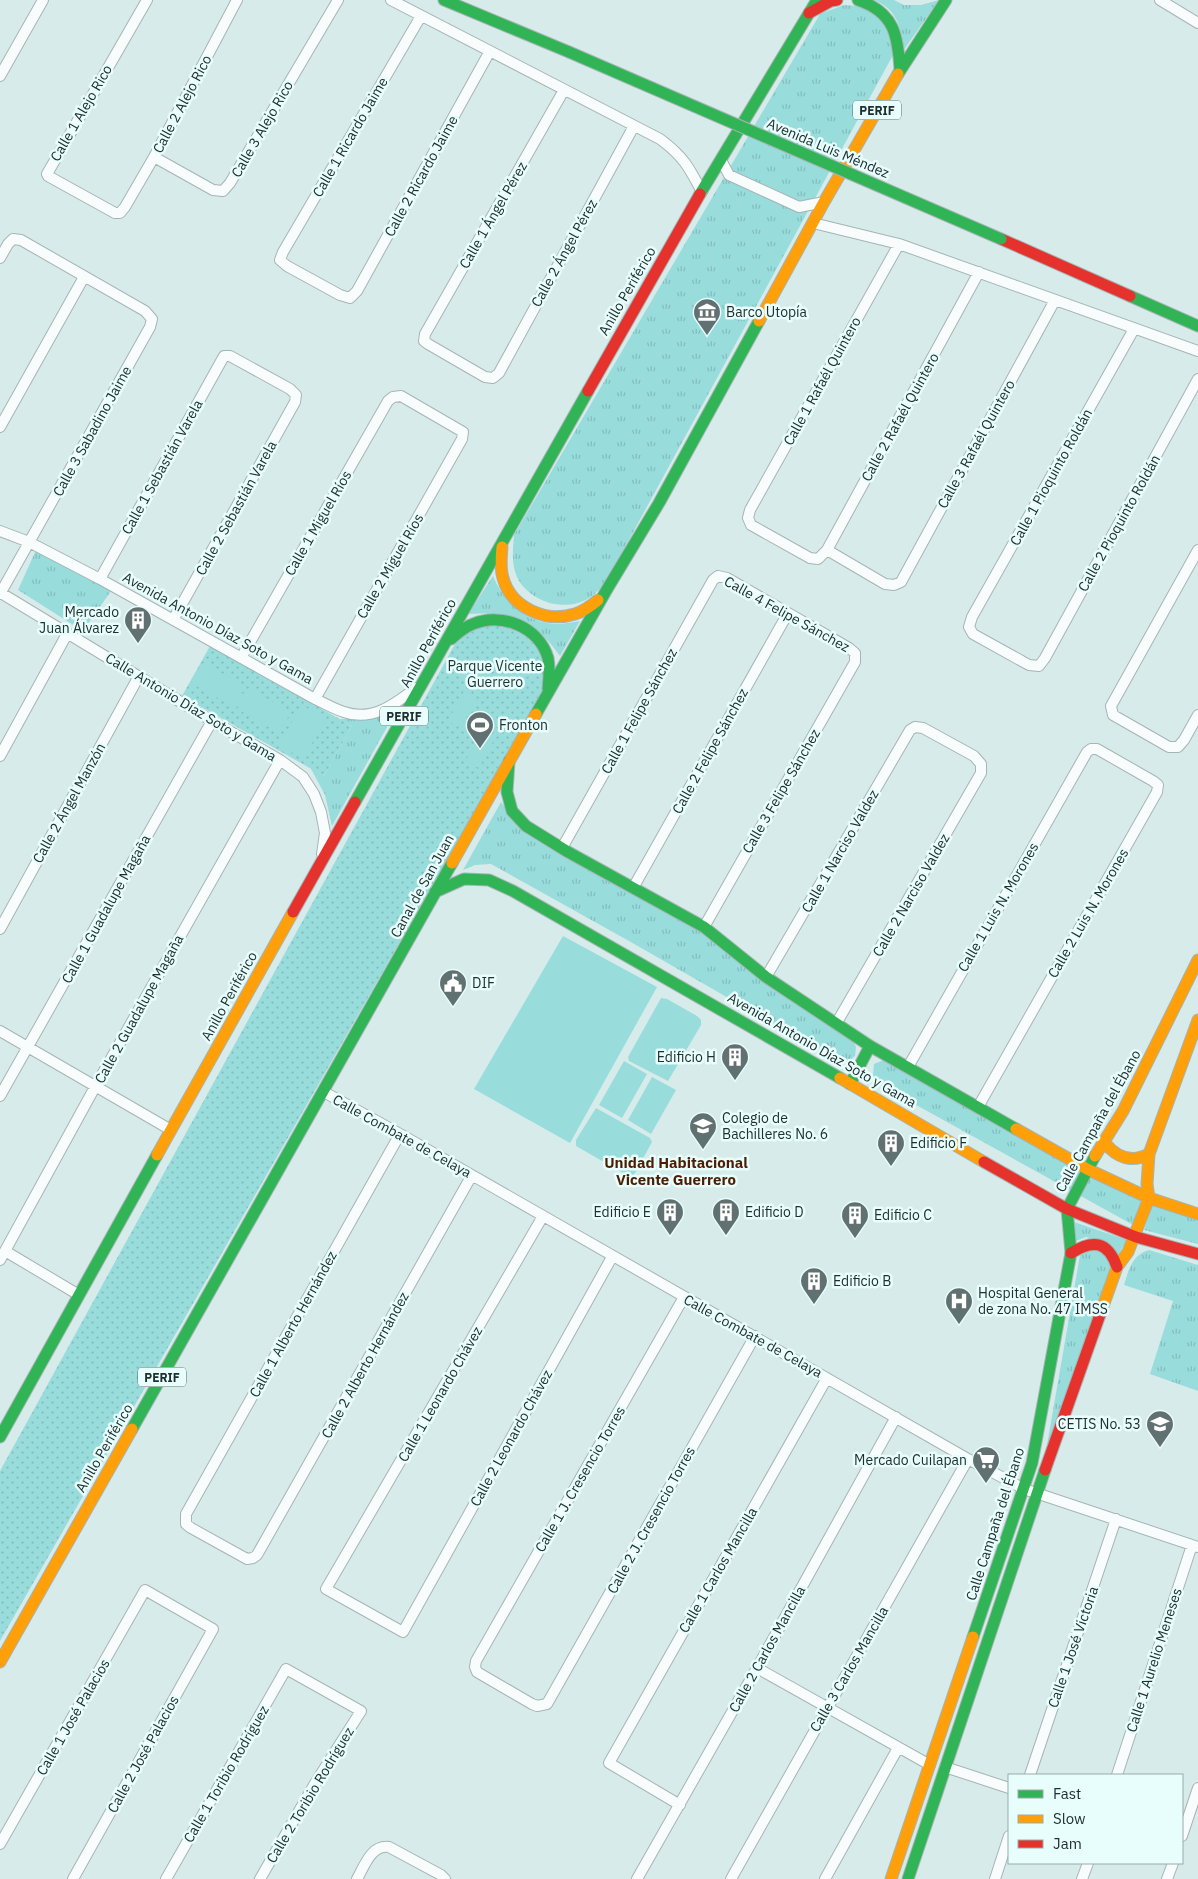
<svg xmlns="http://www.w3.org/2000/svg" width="1198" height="1879" font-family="'IBM Plex Sans',sans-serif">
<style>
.grass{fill:url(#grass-tufts)}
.park{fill:url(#park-dots)}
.pitch{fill:#98dcdc}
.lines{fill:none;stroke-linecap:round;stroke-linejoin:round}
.street-casing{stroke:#a5b4b4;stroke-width:12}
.fast-casing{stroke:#a5b4b4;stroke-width:13}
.slow-casing{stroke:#a5b4b4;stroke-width:13}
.jam-casing{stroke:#a5b4b4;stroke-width:13}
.street{stroke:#f9fcfc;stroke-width:10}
.fast{stroke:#30b455;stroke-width:11}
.slow{stroke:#ff9f0a;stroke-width:11}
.jam{stroke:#e5322d;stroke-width:11}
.fast-bridge-casing{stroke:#a5b4b4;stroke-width:13;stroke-linecap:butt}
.fast-bridge{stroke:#30b455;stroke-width:11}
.labels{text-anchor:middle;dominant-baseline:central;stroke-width:5;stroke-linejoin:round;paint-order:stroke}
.shield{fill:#e8fefd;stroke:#5d6d6d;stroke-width:1}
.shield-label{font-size:12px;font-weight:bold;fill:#212f2f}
.street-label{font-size:14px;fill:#212f2f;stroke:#e8fefd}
.poi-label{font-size:14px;fill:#212f2f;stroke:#e8fefd;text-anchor:start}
.park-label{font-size:14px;fill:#1c3232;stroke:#e8fefd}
.neighbourhood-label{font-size:15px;font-weight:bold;fill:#4c1d02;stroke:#e8fefd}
</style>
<defs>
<pattern id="grass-tufts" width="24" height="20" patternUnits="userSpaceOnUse" patternTransform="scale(1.25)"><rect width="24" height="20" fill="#98dcdc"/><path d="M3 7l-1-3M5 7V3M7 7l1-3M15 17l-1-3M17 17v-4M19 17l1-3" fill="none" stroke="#83bdbd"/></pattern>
<pattern id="park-dots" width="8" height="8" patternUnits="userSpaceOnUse" patternTransform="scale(1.25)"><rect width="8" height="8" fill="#98dcdc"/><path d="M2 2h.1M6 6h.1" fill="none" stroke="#83bdbd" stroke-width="1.8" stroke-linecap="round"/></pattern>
</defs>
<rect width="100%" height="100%" fill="#d8ebeb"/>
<path class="grass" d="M 874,0 L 894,0 L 904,5 L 921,5 L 939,0 L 903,51 C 901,27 898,10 874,0 Z
M 844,5 L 858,6 L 872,11 L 889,29 L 893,55 L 606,582 C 601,587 596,594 589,598 C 565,613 529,602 517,577 C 511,564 513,548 514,535 L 820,14 Z
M 36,550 L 111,591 L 83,631 L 18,590 Z
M 493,576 C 504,603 525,622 556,624 C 563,624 572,622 580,621 L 560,656 C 536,621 510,611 468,614 Z
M 396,711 L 332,826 L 325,795 L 310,767 L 324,776 L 352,726 L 339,719 L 367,719 Z
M 501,802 L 515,822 L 699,926 L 852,1038 L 856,1047 L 855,1056 L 849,1061 L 840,1062 L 629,941 L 491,864 L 475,865 L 463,870 Z
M 884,1060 L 1143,1202 L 1135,1226 L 880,1085 L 873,1077 L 874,1064 Z
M 1154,1200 L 1198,1215 L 1198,1244 L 1144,1230 Z
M 1071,1221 L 1127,1240 L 1118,1255 L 1110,1245 L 1086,1237 L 1073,1242 Z
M 1099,1247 L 1112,1264 L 1043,1468 L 1080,1255 Z
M 1149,1250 L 1198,1265 L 1198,1391 L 1150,1374 L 1173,1301 L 1124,1285 C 1129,1269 1132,1255 1149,1250 Z"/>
<path class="park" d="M 476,625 L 518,627 L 544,655 L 544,690 L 0,1641 L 0,1471 L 455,644 Z
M 210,646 L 352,726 L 324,776 L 182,696 Z"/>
<path class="pitch" d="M 203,663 L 246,686 L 234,707 L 191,683 Z
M 248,688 L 291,712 L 279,733 L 237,709 Z
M 464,691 L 477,698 L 461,728 L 448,721 Z
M 302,705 L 326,719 L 303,759 L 279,745 Z
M 482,731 L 495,738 L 479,768 L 466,760 Z
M 563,936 L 657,987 L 570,1143 L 474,1089 Z
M 661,998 L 667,999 L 697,1016 L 701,1020 L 701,1025 L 668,1081 L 629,1061 L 628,1057 Z
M 624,1061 L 647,1074 L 622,1118 L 599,1105 Z
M 652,1077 L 676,1090 L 651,1134 L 628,1120 Z
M 596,1108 L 650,1138 L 652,1142 L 634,1175 L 630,1177 L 576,1146 L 576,1140 Z"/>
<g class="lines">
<g class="street-casing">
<path id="street" d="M 147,0 L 47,174 L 48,176 L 115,213 L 120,213 L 125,207 L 154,157 L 237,0
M 391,0 L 660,139 C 683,156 689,167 702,192
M 1160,0 L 1198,23
M 421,16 L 283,252 L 280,260 L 287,266 L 340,295 L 350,298 L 357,291 L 490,51
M 0,76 L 43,0
M 564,90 L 425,334 L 424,341 L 428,344 L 485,377 L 493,378 L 499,373 L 634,126
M 154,157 L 213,190 L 223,191 L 230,183 L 338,0
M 721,160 L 729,175 L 799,207 L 824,202
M 813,223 L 899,244 L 1198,351
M 899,244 L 750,510 L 748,518 L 751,525 L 810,558 L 818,559 L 827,550 L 979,272
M 0,258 L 8,244 L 13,239 L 21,240 L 145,311 L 152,319 L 150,327 L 0,594
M 1134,329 L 972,617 L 969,627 L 973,634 L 1029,665 L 1039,666 L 1045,658 L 1198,379
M 0,427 L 84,277
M 0,531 L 29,542 L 100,579 L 315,699 C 324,703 334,709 344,712 C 372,722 395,704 416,688
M 827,550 L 885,584 L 894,585 L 901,582 L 1055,300
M 1198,550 L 1111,706 L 1113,715 L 1169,747 L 1178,747 L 1184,740 L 1198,715
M 100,579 L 224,356 L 230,356 L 290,389 L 296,395 L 295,402 L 173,620
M 1,593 L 212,721 L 280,760 L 303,777 L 314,794 L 321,812 L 325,833 L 322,854
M 241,658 L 388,401 L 393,397 L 401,396 L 463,432 L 462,439 L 315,699
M 0,756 L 67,634
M 562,848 L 713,580 L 718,576 L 727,578 L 849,648 L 855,653 L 855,662 L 704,927
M 633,888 L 788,613
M 0,929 L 139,676
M 766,977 L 910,730 L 915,727 L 923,728 L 974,756 L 981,764 L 981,773 L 836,1024
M 0,1031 L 171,1130
M 908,1067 L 1087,752 L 1091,749 L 1097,749 L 1153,781 L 1158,785 L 1157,792 L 978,1107
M 324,1092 L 400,1134 L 968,1459 L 1024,1489 L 1198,1547
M 0,1096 L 212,721
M 400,1134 L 186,1514 L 186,1524 L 191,1528 L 247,1559 L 253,1558 L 257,1555 L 472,1175
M 543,1216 L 326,1589 L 403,1632 L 612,1257
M 5,1251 L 79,1295
M 0,1260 L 95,1087 L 280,760
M 684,1297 L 476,1661 L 475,1667 L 477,1672 L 532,1704 L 537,1706 L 547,1704 L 755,1336
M 757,1668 L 930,1765
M 945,1767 L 1009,1788
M 1030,1775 L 1116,1519
M 1117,1775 L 1192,1545
M 680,1805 L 609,1763 L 827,1378
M 1182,1836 L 1198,1788
M 0,1844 L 145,1590 L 213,1629 L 73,1879
M 166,1879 L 286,1669 L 361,1711 L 314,1785 L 260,1879
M 357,1879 C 365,1865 371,1845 389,1847 L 441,1875 L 445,1879
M 637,1879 L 757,1668 L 896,1417
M 731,1879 L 968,1459
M 825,1879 L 898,1748
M 995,1879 L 1009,1836
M 1082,1879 L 1088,1863
M 1167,1879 L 1173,1863"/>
</g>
<g class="fast-casing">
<path id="fast" d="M 444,0 L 569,52
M 858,0 C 894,12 898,35 900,70
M 898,74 L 946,0
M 700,194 L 817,0
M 1130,296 L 1198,326
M 451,639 C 458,633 464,627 473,624 C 502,612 539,627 548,658 C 550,668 549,679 548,689
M 536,714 L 606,591 L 659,503 L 759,321
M 509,761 L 507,792 L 512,811 L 526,826 L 568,852 L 704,927 L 766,977 L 870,1046 L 1016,1129
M 355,802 L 588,391
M 435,892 L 464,879 L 489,880 L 513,891 L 840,1078
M 850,1084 L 870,1046
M 132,1429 L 452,863
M 0,1437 L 157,1155
M 973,1637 L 1032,1463 L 1071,1253 L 1067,1209 L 1095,1156
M 908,1879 L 1045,1470"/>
</g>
<g class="slow-casing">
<path id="slow" d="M 759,321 L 824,202 L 898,74
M 502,547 C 501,557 500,568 503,578 C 511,608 546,623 575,614 C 584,611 591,606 598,600
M 452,863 L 536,714
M 840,1078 L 984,1162
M 1016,1129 L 1087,1169 L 1149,1198 L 1198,1214
M 1105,1143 C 1117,1158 1132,1163 1149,1154
M 157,1155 L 293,912
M 1095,1156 L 1123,1111 L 1198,960
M 1102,1309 L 1117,1267 L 1128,1252 L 1149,1198 L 1147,1184 L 1149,1154 L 1198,1020
M 0,1662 L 132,1429
M 891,1879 L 973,1637"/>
</g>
<g class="jam-casing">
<path id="jam" d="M 809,13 L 831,1 L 837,0
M 1001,239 L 1130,296
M 588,391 L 700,194
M 293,912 L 355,802
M 984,1162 L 1067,1209 L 1136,1237 L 1198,1254
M 1071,1253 C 1093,1239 1108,1241 1117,1267
M 1045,1470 L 1102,1309"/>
</g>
<use href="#street" class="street"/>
<use href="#fast" class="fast"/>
<use href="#slow" class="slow"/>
<use href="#jam" class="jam"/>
<g class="fast-bridge-casing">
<path id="fast-bridge" d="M 569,52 L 1001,239"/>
</g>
<use href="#fast-bridge" class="fast-bridge"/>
</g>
<defs>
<g id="museum-pin" transform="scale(1.4375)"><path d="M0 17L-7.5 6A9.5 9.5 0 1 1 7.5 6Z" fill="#617171" stroke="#e8fefd"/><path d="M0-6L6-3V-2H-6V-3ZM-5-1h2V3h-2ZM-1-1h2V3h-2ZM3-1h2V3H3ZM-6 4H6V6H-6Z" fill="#fff"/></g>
<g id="building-pin" transform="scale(1.4375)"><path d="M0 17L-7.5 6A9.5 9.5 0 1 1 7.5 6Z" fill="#617171" stroke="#e8fefd"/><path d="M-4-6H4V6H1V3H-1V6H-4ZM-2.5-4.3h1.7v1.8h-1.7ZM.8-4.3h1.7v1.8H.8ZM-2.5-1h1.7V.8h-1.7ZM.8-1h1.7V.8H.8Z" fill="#fff"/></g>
<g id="stadium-pin" transform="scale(1.4375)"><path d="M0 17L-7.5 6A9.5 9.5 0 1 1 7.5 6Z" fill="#617171" stroke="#e8fefd"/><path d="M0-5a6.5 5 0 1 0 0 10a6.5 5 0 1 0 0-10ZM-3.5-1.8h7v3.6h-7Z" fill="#fff"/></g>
<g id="civic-pin" transform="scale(1.4375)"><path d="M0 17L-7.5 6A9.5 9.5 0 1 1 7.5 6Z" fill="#617171" stroke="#e8fefd"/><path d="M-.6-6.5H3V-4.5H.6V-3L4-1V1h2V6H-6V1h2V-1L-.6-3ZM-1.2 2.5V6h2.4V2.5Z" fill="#fff"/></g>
<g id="university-pin" transform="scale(1.4375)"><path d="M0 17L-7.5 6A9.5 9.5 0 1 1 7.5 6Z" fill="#617171" stroke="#e8fefd"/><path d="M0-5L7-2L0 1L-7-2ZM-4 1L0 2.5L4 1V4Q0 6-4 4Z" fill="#fff"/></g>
<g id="hospital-pin" transform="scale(1.4375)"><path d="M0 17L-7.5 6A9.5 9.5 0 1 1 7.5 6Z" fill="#617171" stroke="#e8fefd"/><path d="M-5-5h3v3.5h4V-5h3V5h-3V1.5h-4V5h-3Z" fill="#fff"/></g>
<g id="supermarket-pin" transform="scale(1.4375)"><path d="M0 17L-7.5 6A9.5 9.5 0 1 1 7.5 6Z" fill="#617171" stroke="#e8fefd"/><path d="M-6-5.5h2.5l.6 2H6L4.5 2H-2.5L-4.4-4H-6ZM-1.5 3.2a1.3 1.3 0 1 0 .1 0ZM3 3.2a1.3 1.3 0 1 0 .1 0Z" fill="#fff"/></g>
</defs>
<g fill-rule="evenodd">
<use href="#museum-pin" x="707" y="312"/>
<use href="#building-pin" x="138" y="620"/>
<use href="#stadium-pin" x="480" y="725"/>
<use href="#civic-pin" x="453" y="983"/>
<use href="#building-pin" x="735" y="1057"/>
<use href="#university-pin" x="703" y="1126"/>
<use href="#building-pin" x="891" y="1143"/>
<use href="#building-pin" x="670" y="1212"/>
<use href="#building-pin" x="726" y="1212"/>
<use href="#building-pin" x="855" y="1215"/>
<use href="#building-pin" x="814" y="1281"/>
<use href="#hospital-pin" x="959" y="1301"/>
<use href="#university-pin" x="1160" y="1424"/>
<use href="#supermarket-pin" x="986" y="1460"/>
</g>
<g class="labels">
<g class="shield">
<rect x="853" y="100.5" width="48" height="19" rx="4"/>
<rect x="380" y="706.5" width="48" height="19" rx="4"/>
<rect x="138" y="1367.5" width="48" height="19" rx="4"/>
</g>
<g class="shield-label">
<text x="877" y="110">PERIF</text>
<text x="404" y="716">PERIF</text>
<text x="162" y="1377">PERIF</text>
</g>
<g class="street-label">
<text transform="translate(182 104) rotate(-62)">Calle 2 Alejo Rico</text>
<text transform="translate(81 113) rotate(-60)">Calle 1 Alejo Rico</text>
<text transform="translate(262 129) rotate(-60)">Calle 3 Alejo Rico</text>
<text transform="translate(350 137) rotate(-60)">Calle 1 Ricardo Jaime</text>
<text transform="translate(828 148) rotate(23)">Avenida Luis Méndez</text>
<text transform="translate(421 176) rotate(-61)">Calle 2 Ricardo Jaime</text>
<text transform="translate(493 215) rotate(-60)">Calle 1 Ángel Pérez</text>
<text transform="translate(564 253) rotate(-61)">Calle 2 Ángel Pérez</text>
<text transform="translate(627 291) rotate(-60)">Anillo Periférico</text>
<text transform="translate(822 381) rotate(-61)">Calle 1 Rafaél Quintero</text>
<text transform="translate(900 417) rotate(-61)">Calle 2 Rafaél Quintero</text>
<text transform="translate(92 431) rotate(-61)">Calle 3 Sabadino Jaime</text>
<text transform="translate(976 444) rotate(-61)">Calle 3 Rafaél Quintero</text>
<text transform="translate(162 467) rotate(-61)">Calle 1 Sebastián Varela</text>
<text transform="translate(1051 477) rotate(-61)">Calle 1 Pioquinto Roldán</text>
<text transform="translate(236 508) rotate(-61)">Calle 2 Sebastián Varela</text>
<text transform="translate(318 523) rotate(-60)">Calle 1 Miguel Ríos</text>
<text transform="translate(1119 523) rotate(-61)">Calle 2 Pioquinto Roldán</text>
<text transform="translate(390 566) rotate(-60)">Calle 2 Miguel Ríos</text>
<text transform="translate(787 614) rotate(29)">Calle 4 Felipe Sánchez</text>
<text transform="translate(218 628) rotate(29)">Avenida Antonio Díaz Soto y Gama</text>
<text transform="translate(428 643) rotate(-61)">Anillo Periférico</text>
<text transform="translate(191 707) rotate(31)">Calle Antonio Díaz Soto y Gama</text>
<text transform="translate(639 711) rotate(-61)">Calle 1 Felipe Sánchez</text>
<text transform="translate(710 751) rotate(-61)">Calle 2 Felipe Sánchez</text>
<text transform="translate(781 791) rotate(-60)">Calle 3 Felipe Sánchez</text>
<text transform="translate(69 803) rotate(-61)">Calle 2 Ángel Manzón</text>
<text transform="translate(840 851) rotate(-60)">Calle 1 Narciso Valdez</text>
<text transform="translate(422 886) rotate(-61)">Canal de San Juan</text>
<text transform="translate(911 895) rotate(-60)">Calle 2 Narciso Valdez</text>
<text transform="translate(998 907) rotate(-60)">Calle 1 Luis N. Morones</text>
<text transform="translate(106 909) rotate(-61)">Calle 1 Guadalupe Magaña</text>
<text transform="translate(1088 913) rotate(-60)">Calle 2 Luis N. Morones</text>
<text transform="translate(229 996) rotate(-61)">Anillo Periférico</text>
<text transform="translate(139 1009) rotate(-61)">Calle 2 Guadalupe Magaña</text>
<text transform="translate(822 1050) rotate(30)">Avenida Antonio Díaz Soto y Gama</text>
<text transform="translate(1098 1121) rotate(-61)">Calle Campaña del Ébano</text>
<text transform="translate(402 1136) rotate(29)">Calle Combate de Celaya</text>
<text transform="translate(293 1324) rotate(-61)">Calle 1 Alberto Hernández</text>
<text transform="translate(753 1336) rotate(29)">Calle Combate de Celaya</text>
<text transform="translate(365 1365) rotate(-61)">Calle 2 Alberto Hernández</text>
<text transform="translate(440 1394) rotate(-60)">Calle 1 Leonardo Chávez</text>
<text transform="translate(511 1438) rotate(-61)">Calle 2 Leonardo Chávez</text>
<text transform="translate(104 1448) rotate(-60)">Anillo Periférico</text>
<text transform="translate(580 1479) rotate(-60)">Calle 1 J. Cresencio Torres</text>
<text transform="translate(651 1520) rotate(-61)">Calle 2 J. Cresencio Torres</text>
<text transform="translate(995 1524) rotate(-72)">Calle Campaña del Ébano</text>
<text transform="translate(718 1570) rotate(-60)">Calle 1 Carlos Mancilla</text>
<text transform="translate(1073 1647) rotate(-71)">Calle 1 José Victoria</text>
<text transform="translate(767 1649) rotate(-61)">Calle 2 Carlos Mancilla</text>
<text transform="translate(1154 1660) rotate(-72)">Calle 1 Aurelio Meneses</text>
<text transform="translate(849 1669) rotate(-60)">Calle 3 Carlos Mancilla</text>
<text transform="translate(73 1717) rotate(-60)">Calle 1 José Palacios</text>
<text transform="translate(143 1754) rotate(-61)">Calle 2 José Palacios</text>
<text transform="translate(226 1774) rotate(-60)">Calle 1 Toribio Rodríguez</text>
<text transform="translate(310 1795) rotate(-59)">Calle 2 Toribio Rodríguez</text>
</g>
<g class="poi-label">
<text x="726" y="312">Barco Utopía</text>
<text x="119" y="612" text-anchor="end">Mercado<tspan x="119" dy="16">Juan Álvarez</tspan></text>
<text x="499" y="725">Fronton</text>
<text x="472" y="983">DIF</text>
<text x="716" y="1057" text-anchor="end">Edificio H</text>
<text x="722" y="1118">Colegio de<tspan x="722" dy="16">Bachilleres No. 6</tspan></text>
<text x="910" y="1143">Edificio F</text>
<text x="651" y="1212" text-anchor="end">Edificio E</text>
<text x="745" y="1212">Edificio D</text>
<text x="874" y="1215">Edificio C</text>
<text x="833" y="1281">Edificio B</text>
<text x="978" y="1293">Hospital General<tspan x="978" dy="16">de zona No. 47 IMSS</tspan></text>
<text x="1141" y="1424" text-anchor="end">CETIS No. 53</text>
<text x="967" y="1460" text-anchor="end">Mercado Cuilapan</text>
</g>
<g class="park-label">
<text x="495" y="666">Parque Vicente<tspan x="495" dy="16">Guerrero</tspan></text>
</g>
<g class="neighbourhood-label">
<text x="676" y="1162">Unidad Habitacional<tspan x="676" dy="17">Vicente Guerrero</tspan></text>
</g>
</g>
<rect x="1008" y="1774" width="175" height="90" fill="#e8fefd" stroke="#98abab"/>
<rect x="1018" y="1790" width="25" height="8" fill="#30b455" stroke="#98abab"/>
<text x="1053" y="1799" font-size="15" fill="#212f2f">Fast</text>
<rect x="1018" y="1815" width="25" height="8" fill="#ff9f0a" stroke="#98abab"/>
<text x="1053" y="1824" font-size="15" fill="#212f2f">Slow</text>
<rect x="1018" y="1840" width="25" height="8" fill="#e5322d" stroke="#98abab"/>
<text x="1053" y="1849" font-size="15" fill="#212f2f">Jam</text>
</svg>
